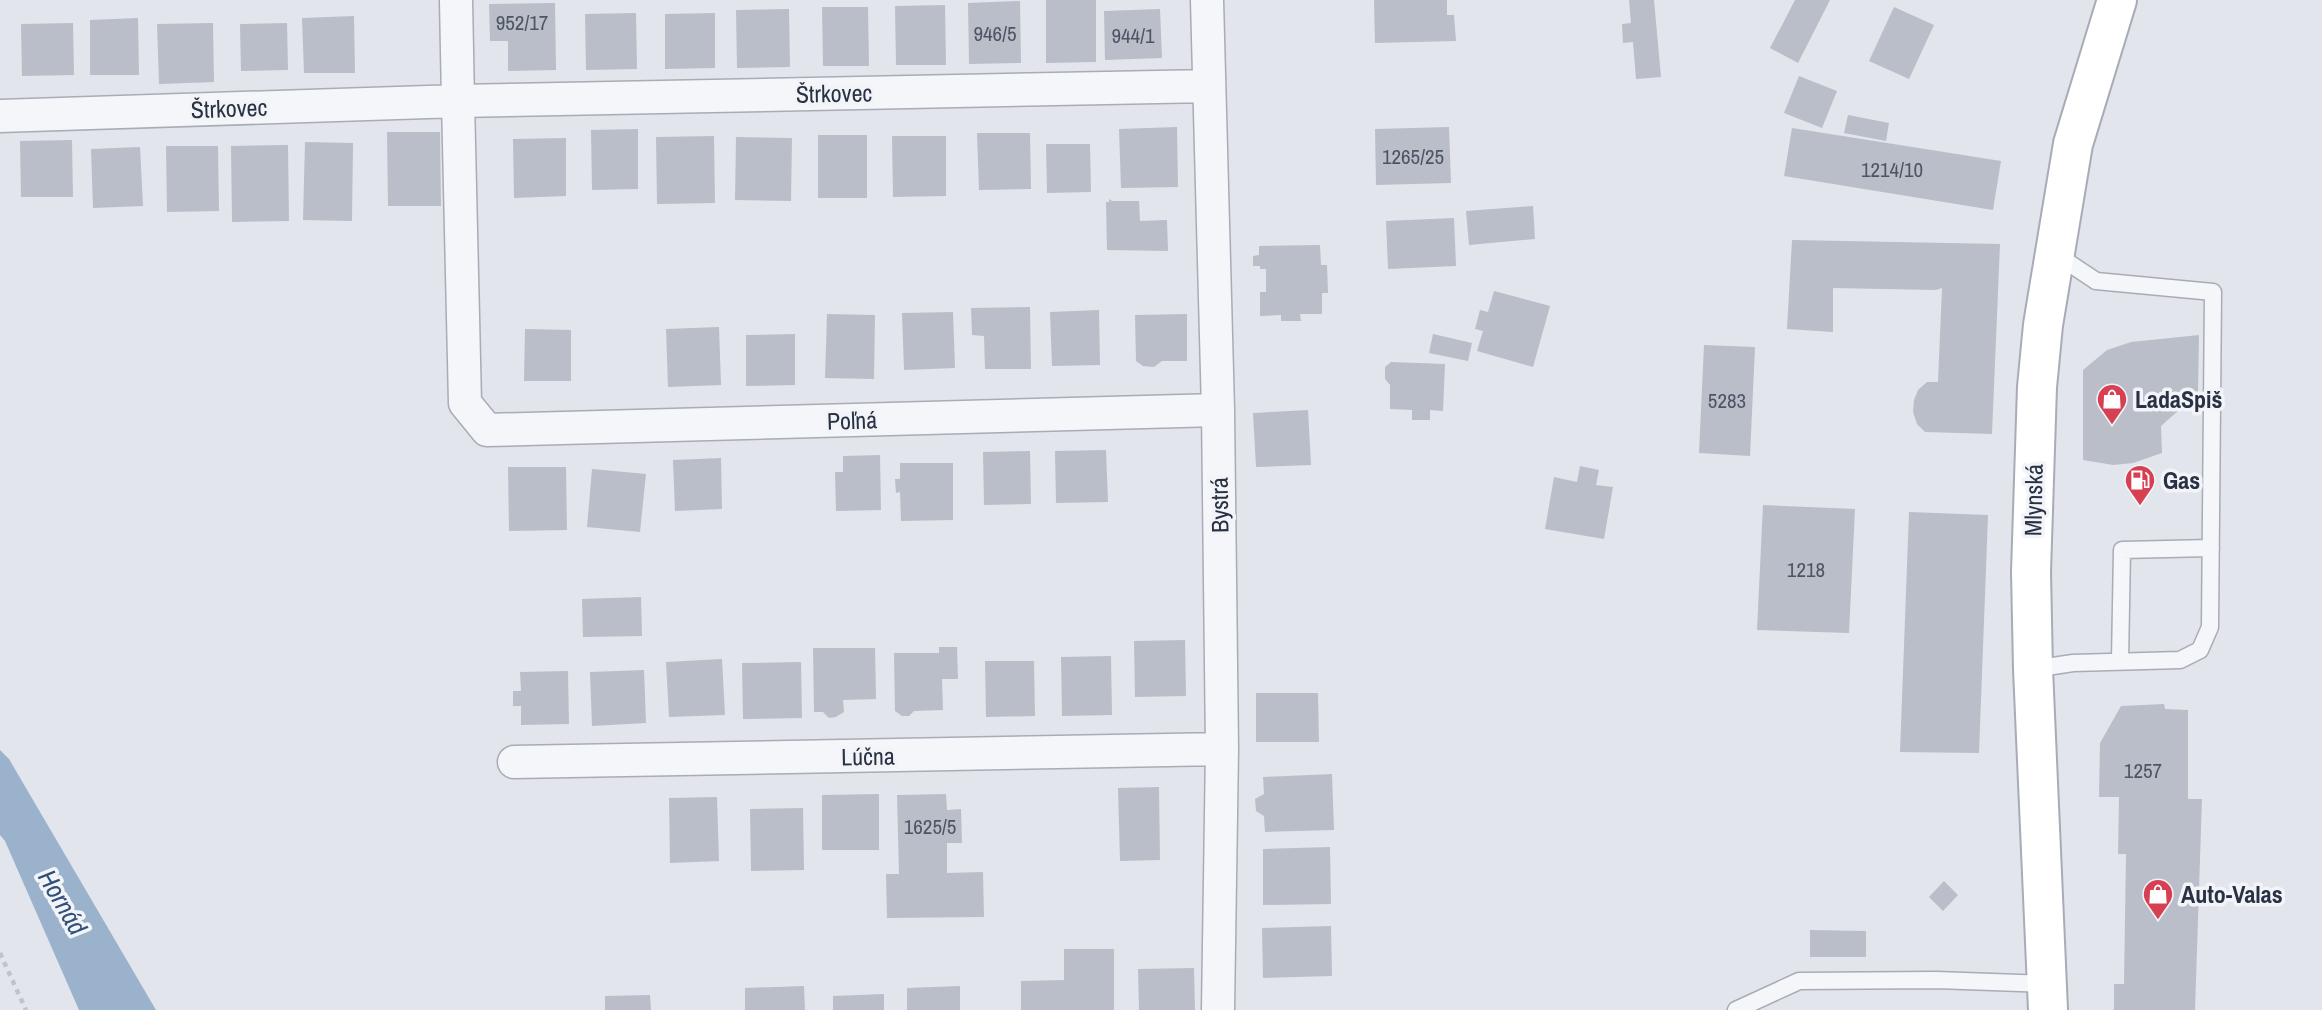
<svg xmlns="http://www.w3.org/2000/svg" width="2322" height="1010" font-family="'Archivo Narrow',sans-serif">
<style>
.water{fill:#9bb2cd}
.building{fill:#b9bec9}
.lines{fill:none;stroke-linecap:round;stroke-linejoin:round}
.lane-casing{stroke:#a7acb6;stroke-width:19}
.street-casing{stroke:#a7acb6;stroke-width:35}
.secondary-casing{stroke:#a7acb6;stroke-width:42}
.path{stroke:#c0c3ca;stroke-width:4.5;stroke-dasharray:5 5;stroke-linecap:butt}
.lane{stroke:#f5f6f9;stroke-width:16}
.street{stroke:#f5f6f9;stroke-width:32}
.secondary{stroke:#fff;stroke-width:38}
.labels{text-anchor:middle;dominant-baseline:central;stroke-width:7;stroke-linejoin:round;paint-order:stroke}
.number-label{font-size:21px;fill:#4d5565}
.street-label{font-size:24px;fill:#293244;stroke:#f2f4f8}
.poi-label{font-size:24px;font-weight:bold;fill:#293244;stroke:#f2f4f8;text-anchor:start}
.water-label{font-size:26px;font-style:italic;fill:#304f7b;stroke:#f2f4f8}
</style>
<rect width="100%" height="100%" fill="#e2e5eb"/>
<path class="water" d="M 0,750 L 9,759 L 156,1010 L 79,1010 L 5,841 L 0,835 Z"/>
<path class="building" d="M 1046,0 L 1096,0 L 1096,62 L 1046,63 Z
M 1374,0 L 1447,0 L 1447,15 L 1454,15 L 1456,41 L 1375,43 Z
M 1629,0 L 1654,0 L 1661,77 L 1636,79 L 1633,42 L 1623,43 L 1622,24 L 1631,23 Z
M 1795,0 L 1830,0 L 1798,63 L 1770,48 Z
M 1020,1 L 1021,63 L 969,64 L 968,3 Z
M 555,3 L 556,70 L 508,71 L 508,41 L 490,41 L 489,4 Z
M 945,5 L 946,65 L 896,65 L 895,6 Z
M 822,7 L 868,7 L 869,66 L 823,66 Z
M 1894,7 L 1934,25 L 1909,79 L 1869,61 Z
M 789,9 L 790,67 L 737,68 L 736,10 Z
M 1160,9 L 1162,58 L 1105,60 L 1104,11 Z
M 636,13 L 637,69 L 586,70 L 585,14 Z
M 715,13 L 715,68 L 665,69 L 665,14 Z
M 354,16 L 355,73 L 304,73 L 302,18 Z
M 138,18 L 139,75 L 90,75 L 90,20 Z
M 73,23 L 74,75 L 22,76 L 21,24 Z
M 213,23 L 214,82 L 159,84 L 157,24 Z
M 287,23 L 288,70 L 241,71 L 240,24 Z
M 1799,76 L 1837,91 L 1822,128 L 1784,113 Z
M 1848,115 L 1889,123 L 1886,141 L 1844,133 Z
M 1177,127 L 1178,187 L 1121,188 L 1119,129 Z
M 1449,127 L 1451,183 L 1376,185 L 1375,129 Z
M 1792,128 L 2001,161 L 1993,210 L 1784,176 Z
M 638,129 L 638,189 L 592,190 L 591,130 Z
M 387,132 L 440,132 L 441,206 L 388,206 Z
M 977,133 L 1030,133 L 1031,189 L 979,190 Z
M 818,135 L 867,135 L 867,198 L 818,198 Z
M 714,136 L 715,203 L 657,204 L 656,137 Z
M 892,136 L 946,136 L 946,196 L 893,197 Z
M 736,137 L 792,138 L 791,201 L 735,200 Z
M 566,138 L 566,196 L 514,198 L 513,139 Z
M 72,140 L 73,197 L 21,197 L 20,141 Z
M 305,142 L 353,143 L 352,221 L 303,220 Z
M 1046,144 L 1090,144 L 1091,192 L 1047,193 Z
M 288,145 L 289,221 L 232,222 L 231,146 Z
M 166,146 L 218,146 L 219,211 L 167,212 Z
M 140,147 L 143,206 L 93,208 L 91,149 Z
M 1109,199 L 1112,201 L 1139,201 L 1140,221 L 1167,220 L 1168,251 L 1107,250 L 1106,202 L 1109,202 Z
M 1533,206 L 1535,239 L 1469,245 L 1466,211 Z
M 1454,218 L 1456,266 L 1388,269 L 1386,221 Z
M 1792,240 L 2000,244 L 1992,434 L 1925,432 L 1917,424 L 1913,412 L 1914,400 L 1918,390 L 1927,382 L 1938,382 L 1942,288 L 1936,290 L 1833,288 L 1833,332 L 1787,329 Z
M 1320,245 L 1321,265 L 1327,265 L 1328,293 L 1322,293 L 1322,314 L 1300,314 L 1301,321 L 1281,321 L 1281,315 L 1260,316 L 1260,292 L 1266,292 L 1266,269 L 1260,269 L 1260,266 L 1253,266 L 1253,256 L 1259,255 L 1259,246 Z
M 1494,291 L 1550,306 L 1533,367 L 1477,351 L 1483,331 L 1475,329 L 1480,310 L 1488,312 Z
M 1030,307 L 1031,369 L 985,369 L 984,336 L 972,335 L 971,308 Z
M 1099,310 L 1100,365 L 1052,366 L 1050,312 Z
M 953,312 L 955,368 L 904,370 L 902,313 Z
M 827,314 L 875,315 L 874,379 L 825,378 Z
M 1187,314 L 1187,361 L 1162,361 L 1154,367 L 1143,366 L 1136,361 L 1135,315 Z
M 719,327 L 721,385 L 668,387 L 666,329 Z
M 525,329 L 571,330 L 571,381 L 524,381 Z
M 795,334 L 795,385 L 746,386 L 746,335 Z
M 1433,334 L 1472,343 L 1468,361 L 1429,353 Z
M 2199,335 L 2198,393 L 2161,426 L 2162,453 L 2133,463 L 2113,465 L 2083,460 L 2083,370 L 2107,350 L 2131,342 Z
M 1704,345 L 1755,347 L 1750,456 L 1699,453 Z
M 1391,362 L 1445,364 L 1443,411 L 1430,410 L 1430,420 L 1412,420 L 1412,410 L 1390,409 L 1390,385 L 1385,379 L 1385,367 Z
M 1308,410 L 1311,465 L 1256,467 L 1253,413 Z
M 1106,450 L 1108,502 L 1056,503 L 1055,451 Z
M 1030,451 L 1031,504 L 984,505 L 983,452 Z
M 880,455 L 881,510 L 836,511 L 835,472 L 843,472 L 843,456 Z
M 721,458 L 722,509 L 675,511 L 673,460 Z
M 900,463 L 953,463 L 953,520 L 901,521 L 900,492 L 896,493 L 895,479 L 900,479 Z
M 1580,466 L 1599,470 L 1596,485 L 1613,487 L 1604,539 L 1545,529 L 1554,477 L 1577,482 Z
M 508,467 L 566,467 L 567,530 L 509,531 Z
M 592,469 L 646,474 L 640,532 L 587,527 Z
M 1763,505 L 1855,509 L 1849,633 L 1757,630 Z
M 1909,512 L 1988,515 L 1979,753 L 1900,752 Z
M 641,597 L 642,636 L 583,637 L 582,599 Z
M 1185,640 L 1186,696 L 1135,697 L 1134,641 Z
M 939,647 L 957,647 L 958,679 L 942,679 L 943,710 L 914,711 L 909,716 L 902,716 L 895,711 L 894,653 L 939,653 Z
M 813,648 L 875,648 L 876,699 L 843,700 L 844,712 L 836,717 L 829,718 L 823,712 L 814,712 Z
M 1111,656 L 1112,715 L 1062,716 L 1061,657 Z
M 722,659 L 725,715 L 669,717 L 666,662 Z
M 985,661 L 1034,661 L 1035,716 L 986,717 Z
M 801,662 L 802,718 L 743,719 L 742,663 Z
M 644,670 L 646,723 L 592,726 L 590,672 Z
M 568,671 L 569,724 L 521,725 L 521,706 L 513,706 L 513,691 L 521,691 L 520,672 Z
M 1256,693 L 1318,693 L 1319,742 L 1256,742 Z
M 2164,704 L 2165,709 L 2188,710 L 2188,799 L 2202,799 L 2195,1010 L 2114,1010 L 2114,984 L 2124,984 L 2126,854 L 2118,854 L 2119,797 L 2099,797 L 2100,743 L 2121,706 Z
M 1332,774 L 1334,830 L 1265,832 L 1264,816 L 1256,811 L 1255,799 L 1264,794 L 1263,777 Z
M 1159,787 L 1160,860 L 1120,861 L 1118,788 Z
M 879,794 L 879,850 L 822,850 L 822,795 Z
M 946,794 L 947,810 L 961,809 L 962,843 L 947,843 L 947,873 L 983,872 L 984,917 L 887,918 L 886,874 L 899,874 L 897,795 Z
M 717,797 L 719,861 L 670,863 L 669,798 Z
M 803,808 L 804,870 L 751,871 L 750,809 Z
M 1330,847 L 1331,904 L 1263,905 L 1263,849 Z
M 1944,881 L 1958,895 L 1943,911 L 1929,897 Z
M 1331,926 L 1332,976 L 1263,978 L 1262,928 Z
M 1810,930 L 1866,931 L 1866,957 L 1810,957 Z
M 1064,949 L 1114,949 L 1114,1010 L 1021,1010 L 1021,981 L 1064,980 Z
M 1194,968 L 1195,1010 L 1139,1010 L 1138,969 Z
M 804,986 L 805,1010 L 745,1010 L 745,988 Z
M 960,986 L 960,1010 L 907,1010 L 907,988 Z
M 884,994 L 884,1010 L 833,1010 L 833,996 Z
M 650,995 L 651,1010 L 605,1010 L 605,996 Z"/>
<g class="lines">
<g class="lane-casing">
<path id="lane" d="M 2120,661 L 2122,550 L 2211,548
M 2033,669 L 2073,663 L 2180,660 L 2200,650 L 2210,627 L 2213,292 L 2096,281 L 2057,255
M 1736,1010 L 1799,981 L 1936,980 L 2047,984"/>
</g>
<g class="street-casing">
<path id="street" d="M 1207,0 L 1218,410 L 1222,749 L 1218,1010
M 1209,86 L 458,101 L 465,403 L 487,430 L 1218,410
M 0,116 L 458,101 L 456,0
M 514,762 L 1222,749"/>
</g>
<g class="secondary-casing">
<path id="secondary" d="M 2048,1010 L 2033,669 L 2031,572 L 2037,387 L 2043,325 L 2073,144 L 2117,0"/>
</g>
<path class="path" d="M 0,953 L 26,1010"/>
<use href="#lane" class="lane"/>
<use href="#street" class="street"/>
<use href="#secondary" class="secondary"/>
</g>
<defs>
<g id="shop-pin" transform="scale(1.575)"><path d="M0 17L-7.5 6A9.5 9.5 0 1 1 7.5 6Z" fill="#d74052" stroke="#f2f4f8"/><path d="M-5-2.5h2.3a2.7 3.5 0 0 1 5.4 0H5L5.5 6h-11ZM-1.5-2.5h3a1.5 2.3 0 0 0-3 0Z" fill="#fff"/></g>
<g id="fuel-pin" transform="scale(1.575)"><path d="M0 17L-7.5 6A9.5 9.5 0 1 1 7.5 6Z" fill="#d74052" stroke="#f2f4f8"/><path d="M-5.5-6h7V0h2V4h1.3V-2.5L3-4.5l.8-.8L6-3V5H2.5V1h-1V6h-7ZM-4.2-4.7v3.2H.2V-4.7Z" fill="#fff"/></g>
</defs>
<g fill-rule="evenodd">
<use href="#shop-pin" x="2112" y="399"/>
<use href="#fuel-pin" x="2140" y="480"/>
<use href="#shop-pin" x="2158" y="894"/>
</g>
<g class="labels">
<g class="number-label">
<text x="522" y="22">952/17</text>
<text x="995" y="33">946/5</text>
<text x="1133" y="35">944/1</text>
<text x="1413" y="156">1265/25</text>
<text x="1892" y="169">1214/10</text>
<text x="1727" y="400">5283</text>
<text x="1806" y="569">1218</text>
<text x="2143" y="770">1257</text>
<text x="930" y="826">1625/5</text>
</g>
<g class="street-label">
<text transform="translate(834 93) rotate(-1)">Štrkovec</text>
<text transform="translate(229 108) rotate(-2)">Štrkovec</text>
<text transform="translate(852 420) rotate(-2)">Poľná</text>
<text transform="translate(2033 500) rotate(-89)">Mlynská</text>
<text transform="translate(1219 505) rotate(-91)">Bystrá</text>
<text transform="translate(868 756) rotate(-1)">Lúčna</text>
</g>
<g class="poi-label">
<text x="2135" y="399">LadaSpiš</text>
<text x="2163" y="480">Gas</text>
<text x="2181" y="894">Auto-Valas</text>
</g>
<g class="water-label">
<text transform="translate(63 902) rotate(60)">Hornád</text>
</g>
</g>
</svg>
